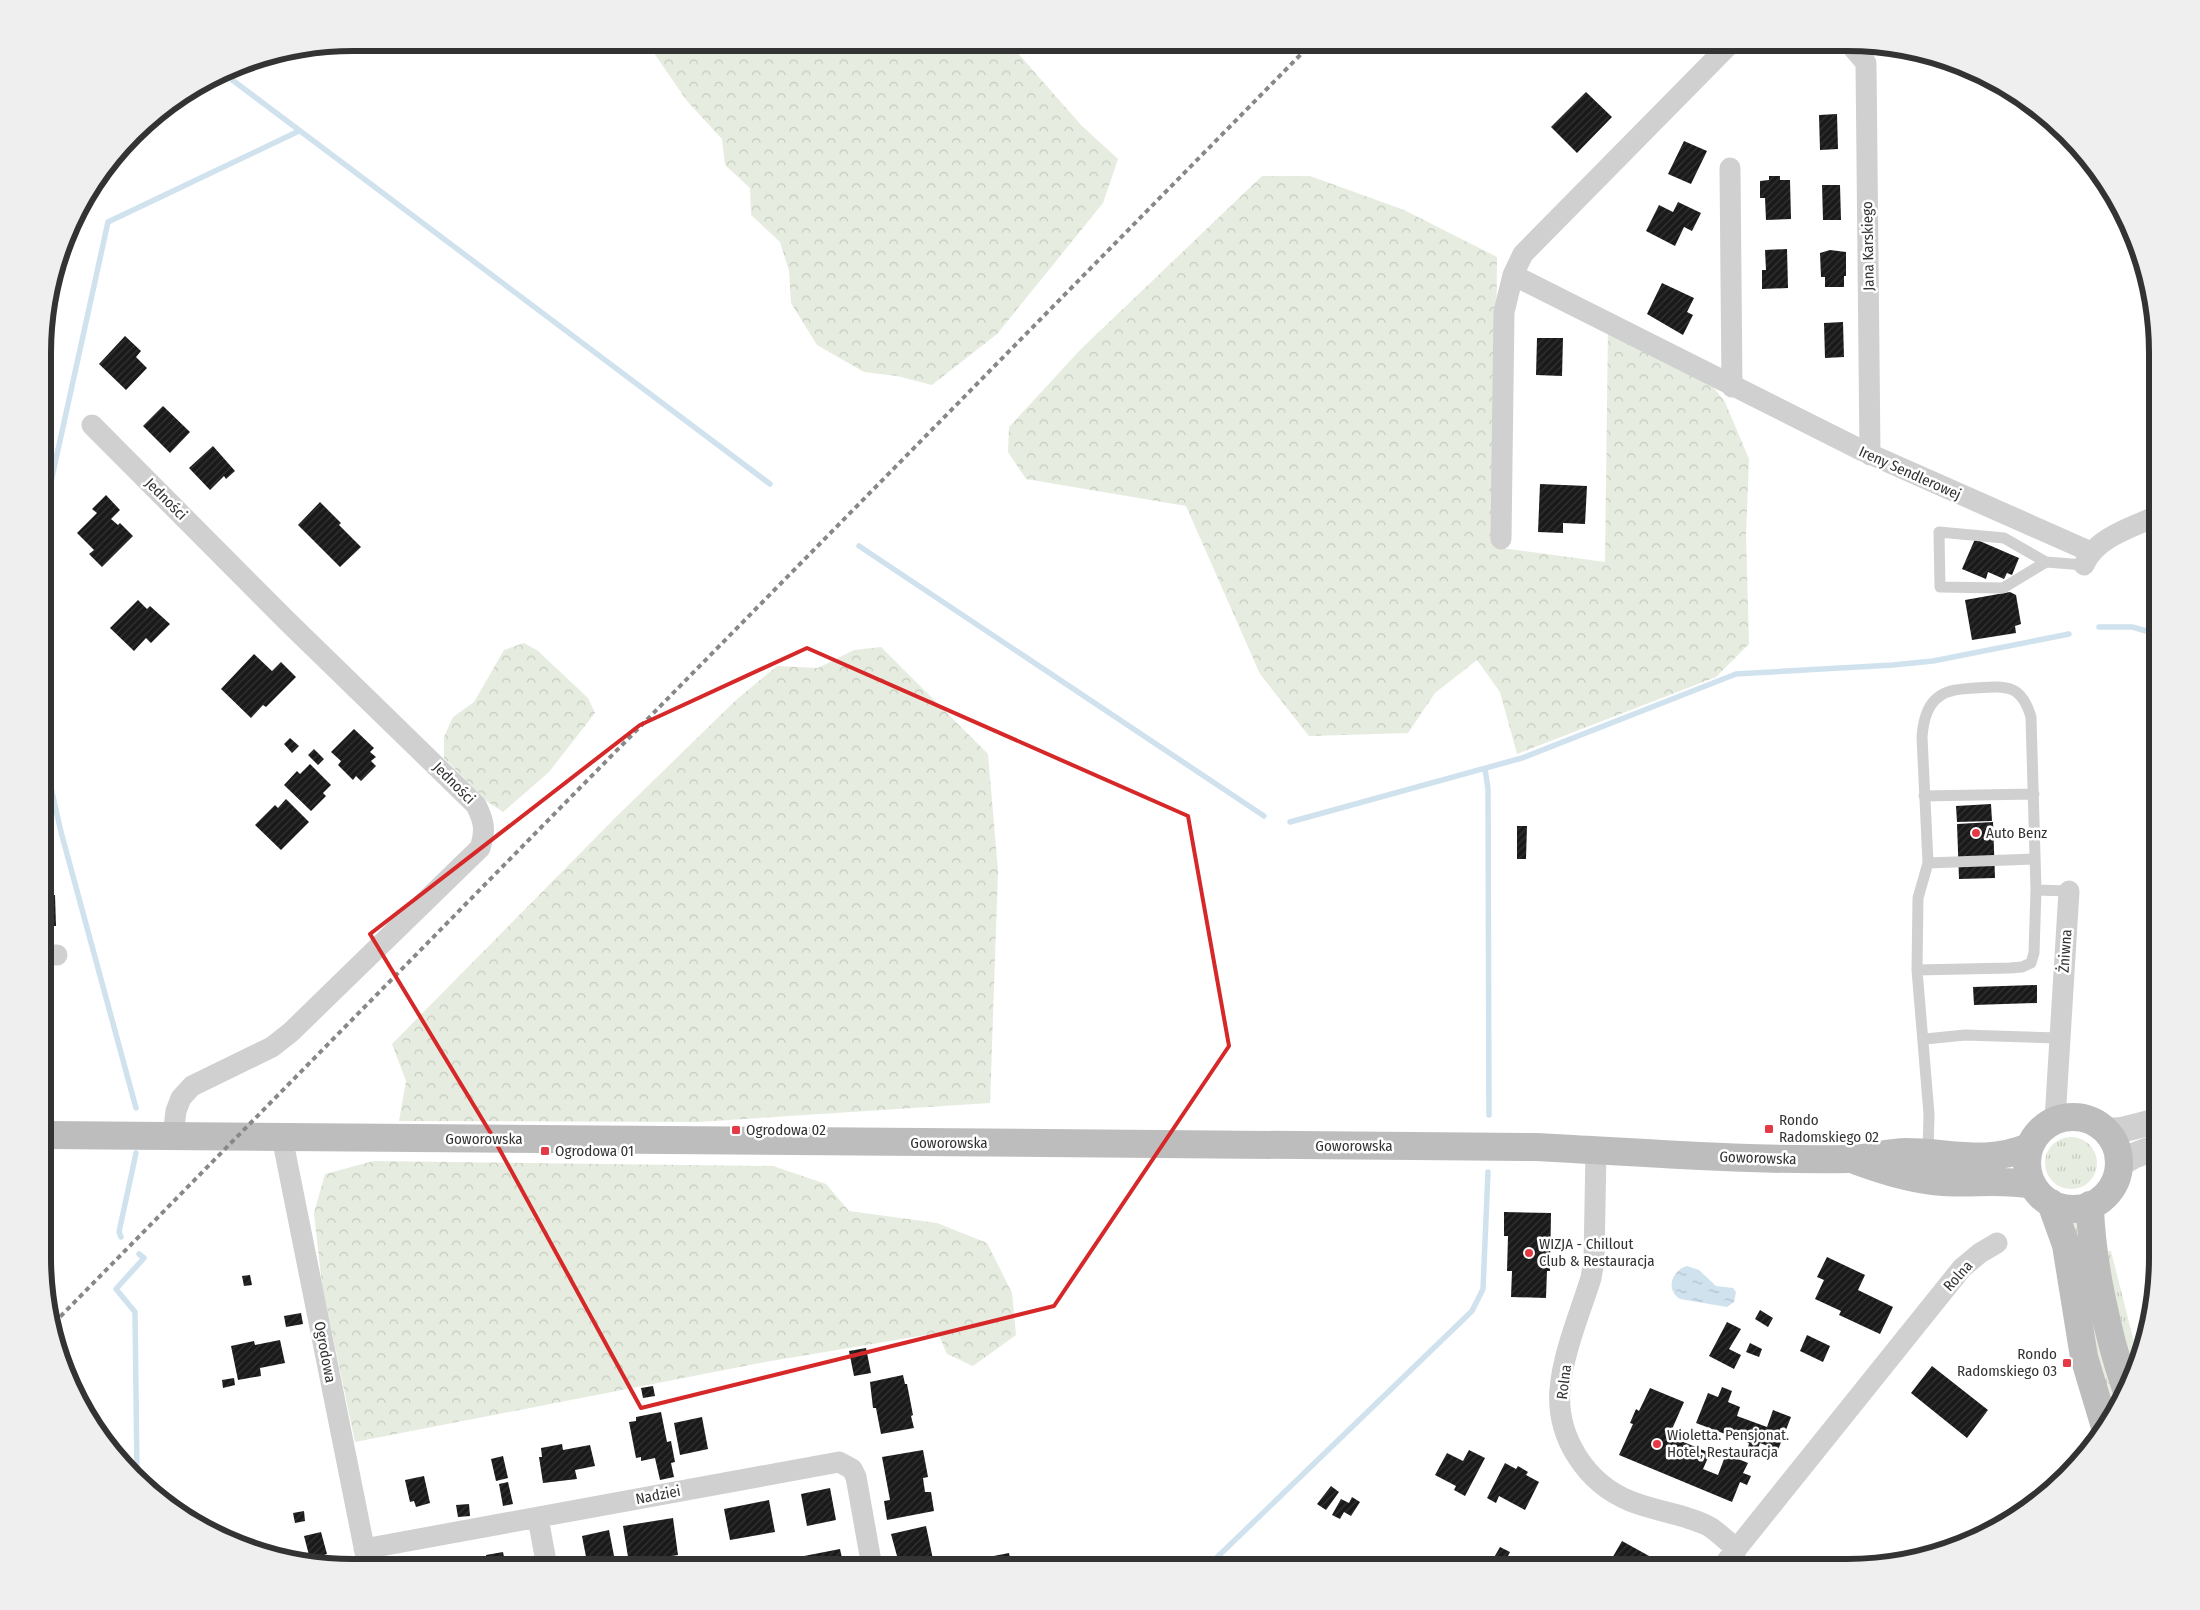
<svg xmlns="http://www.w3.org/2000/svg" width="2200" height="1610" font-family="'Fira Sans Condensed',sans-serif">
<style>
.grass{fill:url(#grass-tufts)}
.forest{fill:url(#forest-crowns)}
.water{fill:url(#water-ripples)}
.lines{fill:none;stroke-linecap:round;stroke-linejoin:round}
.stream{stroke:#cfe2ee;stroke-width:5.5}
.building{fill:url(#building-hatch)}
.service{stroke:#d0d0d0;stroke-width:11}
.minor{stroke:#d0d0d0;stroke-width:21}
.tertiary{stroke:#d0d0d0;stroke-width:26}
.secondary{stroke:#bdbdbd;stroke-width:28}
.rail{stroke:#888;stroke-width:4;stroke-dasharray:5 4;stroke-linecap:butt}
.marked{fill:none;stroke:#d62828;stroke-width:4;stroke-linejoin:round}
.poi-dot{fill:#e63946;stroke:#fff;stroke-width:2}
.labels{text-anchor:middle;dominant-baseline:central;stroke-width:5;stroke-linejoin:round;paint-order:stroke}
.street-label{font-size:15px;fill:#333;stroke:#fff}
.poi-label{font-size:15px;fill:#333;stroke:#fff;text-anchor:start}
.rim{fill:none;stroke:#333;stroke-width:6}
</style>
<defs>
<pattern id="grass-tufts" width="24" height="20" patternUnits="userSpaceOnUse" patternTransform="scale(1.25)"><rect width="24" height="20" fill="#e6ecdf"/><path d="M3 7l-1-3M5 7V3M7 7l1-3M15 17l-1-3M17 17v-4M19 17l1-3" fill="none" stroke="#c6cbc0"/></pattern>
<pattern id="forest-crowns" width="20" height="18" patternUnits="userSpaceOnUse" patternTransform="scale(1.25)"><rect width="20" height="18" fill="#e6ecdf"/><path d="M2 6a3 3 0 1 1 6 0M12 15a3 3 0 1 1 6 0" fill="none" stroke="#c6cbc0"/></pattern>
<pattern id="water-ripples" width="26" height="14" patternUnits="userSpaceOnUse" patternTransform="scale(1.25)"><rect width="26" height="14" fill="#cfe2ee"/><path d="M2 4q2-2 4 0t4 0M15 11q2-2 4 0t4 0" fill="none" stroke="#b2c2cd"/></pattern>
<pattern id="building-hatch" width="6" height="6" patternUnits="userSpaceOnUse" patternTransform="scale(1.25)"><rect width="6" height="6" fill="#1a1a1a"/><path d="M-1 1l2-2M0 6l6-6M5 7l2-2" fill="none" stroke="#333"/></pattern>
</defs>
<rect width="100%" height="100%" fill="#fff"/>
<path class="grass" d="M2045 1163a26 26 0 1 1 52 0a26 26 0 1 1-52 0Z
M 2080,1220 L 2120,1399 L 2112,1414 L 2098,1367 L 2070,1222 Z
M 2102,1251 L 2111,1251 L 2138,1358 L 2135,1373 Z"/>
<path class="forest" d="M 647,43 L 1009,43 L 1081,125 L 1118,159 L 1103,203 L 997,334 L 932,385 L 897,376 L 864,372 L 817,345 L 791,303 L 789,271 L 780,242 L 751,215 L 750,188 L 725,165 L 722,139 L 687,101 Z
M 1262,176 L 1310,176 L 1404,210 L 1497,257 L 1494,547 L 1605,562 L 1608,328 L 1693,361 L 1725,402 L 1749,459 L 1746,536 L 1749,644 L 1716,677 L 1517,754 L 1500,692 L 1477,660 L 1435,693 L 1408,733 L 1309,736 L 1260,674 L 1186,506 L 1026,479 L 1008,452 L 1009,427 L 1080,350 Z
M 524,643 L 538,651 L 588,698 L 595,713 L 549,772 L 503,812 L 488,802 L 444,758 L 444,737 L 453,717 L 474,702 L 504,650 Z
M 881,647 L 988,754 L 998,871 L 990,1103 L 698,1122 L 399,1121 L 406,1081 L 392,1044 L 615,818 L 736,700 L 777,666 L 818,668 L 854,650 Z
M 374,1161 L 773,1166 L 826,1184 L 849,1211 L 937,1223 L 987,1243 L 1012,1293 L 1016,1335 L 973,1366 L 947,1354 L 938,1333 L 765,1362 L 355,1442 L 322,1285 L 314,1213 L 325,1174 Z"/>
<path class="water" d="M 1687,1266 L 1699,1270 L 1716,1286 L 1733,1288 L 1736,1292 L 1734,1302 L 1727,1307 L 1680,1299 C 1665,1290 1672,1270 1687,1266 Z"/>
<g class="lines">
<path class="stream" d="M 223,73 L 770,484
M 45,509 L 108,222 L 299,131
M 859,546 L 1264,816
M 2099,627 L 2132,627 L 2157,634
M 45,761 L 61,832 L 136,1108
M 1485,769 L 1488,789 L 1489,1115
M 1290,822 L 1522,758 L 1736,674 L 1893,665 L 1933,661 L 2069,634
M 121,1237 L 119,1232 L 136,1153
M 137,1473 L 135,1312 L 116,1289 L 144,1258 L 139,1254
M 1207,1567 L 1472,1311 L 1483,1289 L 1488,1172"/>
</g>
<path class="building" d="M 1669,43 L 1682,43 L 1675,49 Z
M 1586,92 L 1612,117 L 1577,153 L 1551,127 Z
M 1837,114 L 1838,149 L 1820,150 L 1819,115 Z
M 1684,141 L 1707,151 L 1691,184 L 1668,174 Z
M 1769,176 L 1780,176 L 1780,180 L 1790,180 L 1791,219 L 1766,220 L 1765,198 L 1760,198 L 1760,181 L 1769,180 Z
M 1822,185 L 1840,185 L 1841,220 L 1823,220 Z
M 1678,202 L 1701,213 L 1692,231 L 1684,227 L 1675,246 L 1646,231 L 1659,205 L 1673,212 Z
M 1787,249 L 1788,288 L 1762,289 L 1762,270 L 1766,270 L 1765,250 Z
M 1830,250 L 1846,252 L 1846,276 L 1844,276 L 1844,287 L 1825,287 L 1825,277 L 1821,277 L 1820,253 Z
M 1662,283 L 1694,298 L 1687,312 L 1693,315 L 1683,335 L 1647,314 Z
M 1843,322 L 1844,357 L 1825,358 L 1824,323 Z
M 125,336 L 141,351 L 136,357 L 147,368 L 126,390 L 99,364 Z
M 1537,338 L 1563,338 L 1562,376 L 1536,375 Z
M 163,406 L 190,432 L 170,453 L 143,426 Z
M 213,446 L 235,471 L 226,479 L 224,476 L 210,490 L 189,468 Z
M 1540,484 L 1587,486 L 1585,524 L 1563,523 L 1563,533 L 1538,532 Z
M 106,495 L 120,510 L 111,519 L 118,525 L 120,523 L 133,536 L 102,567 L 89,554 L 94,550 L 77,533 L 97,513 L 92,509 Z
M 320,502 L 341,523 L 339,525 L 361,547 L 340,567 L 298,525 Z
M 1975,539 L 2019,558 L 2012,575 L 2007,573 L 2004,579 L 1988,572 L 1986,579 L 1962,569 Z
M 2010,592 L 2016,595 L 2021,624 L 2015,626 L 2016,633 L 1972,640 L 1965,600 Z
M 138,600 L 147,609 L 150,606 L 170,624 L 151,643 L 146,638 L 134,651 L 110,628 Z
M 254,654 L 272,671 L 281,662 L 296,677 L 266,707 L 263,705 L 251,718 L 221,689 Z
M 354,729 L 374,748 L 370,752 L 376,757 L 371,761 L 376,766 L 361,781 L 356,776 L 353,780 L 338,765 L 341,761 L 331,752 Z
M 290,738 L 299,746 L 292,753 L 284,744 Z
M 314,749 L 324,759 L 318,765 L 308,755 Z
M 310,764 L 331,785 L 323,793 L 326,796 L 311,811 L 284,785 L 297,771 L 300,774 Z
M 286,799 L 309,822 L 281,850 L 255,825 L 275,805 L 278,808 Z
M 1991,804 L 1992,821 L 1957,822 L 1956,806 Z
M 1993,822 L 1995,878 L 1959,879 L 1957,824 Z
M 1517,826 L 1527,826 L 1526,859 L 1517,859 Z
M 55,895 L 56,926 L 45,926 L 45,896 Z
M 2037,985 L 2037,1003 L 1974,1005 L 1973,987 Z
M 1504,1212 L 1551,1213 L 1550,1271 L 1547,1271 L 1546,1298 L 1511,1297 L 1512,1271 L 1507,1271 L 1508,1236 L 1504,1236 Z
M 1827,1257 L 1865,1275 L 1858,1290 L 1893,1307 L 1880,1334 L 1839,1315 L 1841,1311 L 1815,1299 L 1824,1280 L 1817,1277 Z
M 250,1275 L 252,1285 L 244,1286 L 242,1276 Z
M 1760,1310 L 1773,1318 L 1768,1327 L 1755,1319 Z
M 301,1313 L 303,1324 L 286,1327 L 284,1316 Z
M 1727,1322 L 1741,1329 L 1729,1349 L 1741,1355 L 1734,1369 L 1709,1356 Z
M 1807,1335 L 1830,1346 L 1823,1362 L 1800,1351 Z
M 280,1340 L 285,1363 L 260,1368 L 261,1376 L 238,1380 L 231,1346 L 254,1341 L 255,1345 Z
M 1750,1343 L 1762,1349 L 1759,1357 L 1746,1352 Z
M 866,1348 L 871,1373 L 854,1376 L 849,1351 Z
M 1932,1366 L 1988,1410 L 1967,1438 L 1911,1393 Z
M 903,1375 L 905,1384 L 907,1384 L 913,1415 L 911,1416 L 914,1428 L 881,1434 L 876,1408 L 873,1408 L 870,1382 Z
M 234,1378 L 235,1385 L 223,1388 L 222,1380 Z
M 653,1386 L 655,1396 L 643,1398 L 641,1388 Z
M 1722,1387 L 1732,1391 L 1728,1402 L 1740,1407 L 1737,1416 L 1767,1427 L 1773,1410 L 1791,1417 L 1778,1450 L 1760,1443 L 1757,1451 L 1748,1448 L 1749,1443 L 1696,1423 L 1708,1393 L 1718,1397 Z
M 1650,1388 L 1684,1402 L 1669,1436 L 1710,1453 L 1703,1469 L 1718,1475 L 1726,1454 L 1748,1463 L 1743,1473 L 1751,1476 L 1747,1485 L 1740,1482 L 1732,1502 L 1619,1455 L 1633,1424 L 1630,1423 L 1636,1409 L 1639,1411 Z
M 661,1412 L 667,1442 L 671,1441 L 675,1462 L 671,1463 L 674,1477 L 660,1480 L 655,1458 L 641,1461 L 641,1457 L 636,1458 L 629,1422 L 636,1421 L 636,1417 Z
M 702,1417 L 708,1449 L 680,1455 L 674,1423 Z
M 562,1444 L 563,1450 L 590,1445 L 595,1466 L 575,1470 L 577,1479 L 543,1483 L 539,1457 L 542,1457 L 541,1448 Z
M 923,1450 L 928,1477 L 923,1478 L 925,1492 L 931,1492 L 934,1511 L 887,1520 L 884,1501 L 890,1500 L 882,1457 Z
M 1469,1450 L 1485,1458 L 1465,1496 L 1454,1490 L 1456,1486 L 1435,1475 L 1447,1453 L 1463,1461 Z
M 503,1456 L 508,1478 L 496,1481 L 491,1459 Z
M 1505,1463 L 1516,1469 L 1518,1466 L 1528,1472 L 1526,1475 L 1539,1482 L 1525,1510 L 1499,1496 L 1496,1503 L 1487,1498 Z
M 424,1476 L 430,1503 L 416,1507 L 414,1501 L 410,1502 L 405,1480 Z
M 508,1482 L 513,1504 L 503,1506 L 499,1484 Z
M 1331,1486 L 1339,1492 L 1326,1510 L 1317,1504 Z
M 830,1488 L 836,1520 L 807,1526 L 801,1494 Z
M 1352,1497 L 1360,1502 L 1351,1516 L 1344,1512 L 1340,1519 L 1332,1515 L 1341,1499 L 1349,1503 Z
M 769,1500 L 775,1532 L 730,1540 L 724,1509 Z
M 469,1504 L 470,1516 L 458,1517 L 456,1505 Z
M 304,1511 L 305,1521 L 295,1523 L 293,1513 Z
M 673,1518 L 678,1555 L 629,1563 L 623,1526 Z
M 926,1526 L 934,1564 L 919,1567 L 900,1567 L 891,1534 Z
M 609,1530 L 616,1566 L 588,1567 L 582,1536 Z
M 321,1532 L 327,1554 L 310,1559 L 304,1536 Z
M 1622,1541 L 1660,1562 L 1657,1567 L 1607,1567 Z
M 1500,1547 L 1510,1552 L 1503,1566 L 1492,1561 Z
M 840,1549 L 844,1567 L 806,1567 L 804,1556 Z
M 503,1552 L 506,1567 L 475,1567 L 475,1562 L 487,1560 L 486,1555 Z
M 1009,1553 L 1012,1567 L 965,1567 L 963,1562 Z
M 781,1556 L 783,1567 L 766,1567 L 765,1559 Z"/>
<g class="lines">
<path class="service" d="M 2046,562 L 2003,588 L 1940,587 L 1939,532 L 2004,538 L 2046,562 L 2084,565
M 1924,796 L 2034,794
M 2036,890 L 2069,891
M 1917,970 L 2010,968 L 2022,967 L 2031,963 L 2034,953 L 2036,890 L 2031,717 C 2021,683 2005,686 1974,688 C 1963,689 1950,689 1940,696 C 1927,704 1923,723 1922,737 L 1928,863
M 1925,1039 L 1965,1035 L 2059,1038
M 1928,1154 L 1929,1114 L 1917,970 L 1918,898 L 1928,863 L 2035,859"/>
<path class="minor" d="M 1849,43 L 1866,63 L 1870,455
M 1730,168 L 1732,387
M 1513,275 L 1863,451 L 2091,552
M 92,425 L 286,620 L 476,805 C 484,821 486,830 480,848 L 291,1032 L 272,1047 L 192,1086 L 181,1098 L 176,1111 L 173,1136
M 1501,539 L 1504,312 L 1513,275 L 1523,254 L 1731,43
M 2084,565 C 2095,538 2132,527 2157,516
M 45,955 L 57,955
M 2055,1120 L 2069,891
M 282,1137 L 368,1567
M 1596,1150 L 1594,1260 L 1591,1278 C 1580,1313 1563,1353 1560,1389 C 1556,1437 1586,1483 1630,1501 C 1654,1511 1689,1515 1710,1527 C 1719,1533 1728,1542 1737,1549
M 538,1518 L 547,1567
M 364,1549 L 839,1462 L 852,1469 L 856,1477 L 872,1567
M 1722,1567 L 1962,1268 L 1980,1253 L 1997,1243"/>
<path class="tertiary" d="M 2106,1131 L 2121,1130 L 2157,1121
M 2118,1165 L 2133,1156 L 2157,1147"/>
<path class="secondary" d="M2027 1163a46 46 0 1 1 92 0a46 46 0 1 1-92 0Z
M 45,1135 L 1534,1147 C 1639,1152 1744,1161 1849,1159 C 1868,1159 1887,1152 1906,1152 C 1950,1152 1986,1165 2029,1147
M 1857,1161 C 1885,1171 1913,1180 1943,1182 C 1973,1184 2003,1179 2032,1185
M 2051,1203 L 2066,1245 L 2084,1357 L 2105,1427
M 2090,1205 C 2091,1261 2108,1336 2126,1389"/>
<path class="rail" d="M 54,1323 L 1312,43"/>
</g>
<path class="marked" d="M 807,648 L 1188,816 L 1229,1046 L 1054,1306 L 641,1408 L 490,1132 L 370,934 L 640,725 Z"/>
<g class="poi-dot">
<circle cx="1976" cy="833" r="5"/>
<rect x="1764" y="1124" width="10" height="10" rx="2.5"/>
<rect x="731" y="1125" width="10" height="10" rx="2.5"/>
<rect x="540" y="1146" width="10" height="10" rx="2.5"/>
<circle cx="1529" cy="1253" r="5"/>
<rect x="2062" y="1358" width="10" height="10" rx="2.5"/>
<circle cx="1657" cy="1444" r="5"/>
</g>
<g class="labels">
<g class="street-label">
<text transform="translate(1868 246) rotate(-91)">Jana Karskiego</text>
<text transform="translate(1910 473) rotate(24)">Ireny Sendlerowej</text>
<text transform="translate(166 499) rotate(45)">Jedności</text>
<text transform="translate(454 783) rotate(45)">Jedności</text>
<text transform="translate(2065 951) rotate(-86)">Żniwna</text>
<text x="484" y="1139">Goworowska</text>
<text x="949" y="1143">Goworowska</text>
<text x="1354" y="1146">Goworowska</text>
<text transform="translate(1758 1158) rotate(2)">Goworowska</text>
<text transform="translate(1958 1276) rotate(-48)">Rolna</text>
<text transform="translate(325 1352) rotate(79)">Ogrodowa</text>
<text transform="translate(1564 1382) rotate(-83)">Rolna</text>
<text transform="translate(658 1495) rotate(-11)">Nadziei</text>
</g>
<g class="poi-label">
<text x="1986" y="833">Auto Benz</text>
<text x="1779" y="1120">Rondo<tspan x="1779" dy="17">Radomskiego 02</tspan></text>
<text x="746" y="1130">Ogrodowa 02</text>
<text x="555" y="1151">Ogrodowa 01</text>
<text x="1539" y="1244">WIZJA - Chillout<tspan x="1539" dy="17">Club &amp; Restauracja</tspan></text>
<text x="2057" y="1354" text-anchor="end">Rondo<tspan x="2057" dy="17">Radomskiego 03</tspan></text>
<text x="1667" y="1435">Wioletta. Pensjonat.<tspan x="1667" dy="17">Hotel, Restauracja</tspan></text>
</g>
</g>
<path d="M0 0H2200V1610H0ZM353 51H1847A302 302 0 0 1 2149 353V1257A302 302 0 0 1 1847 1559H353A302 302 0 0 1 51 1257V353A302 302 0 0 1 353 51Z" fill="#efefef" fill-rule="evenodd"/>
<path class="rim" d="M353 51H1847A302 302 0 0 1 2149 353V1257A302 302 0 0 1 1847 1559H353A302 302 0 0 1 51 1257V353A302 302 0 0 1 353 51Z"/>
</svg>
